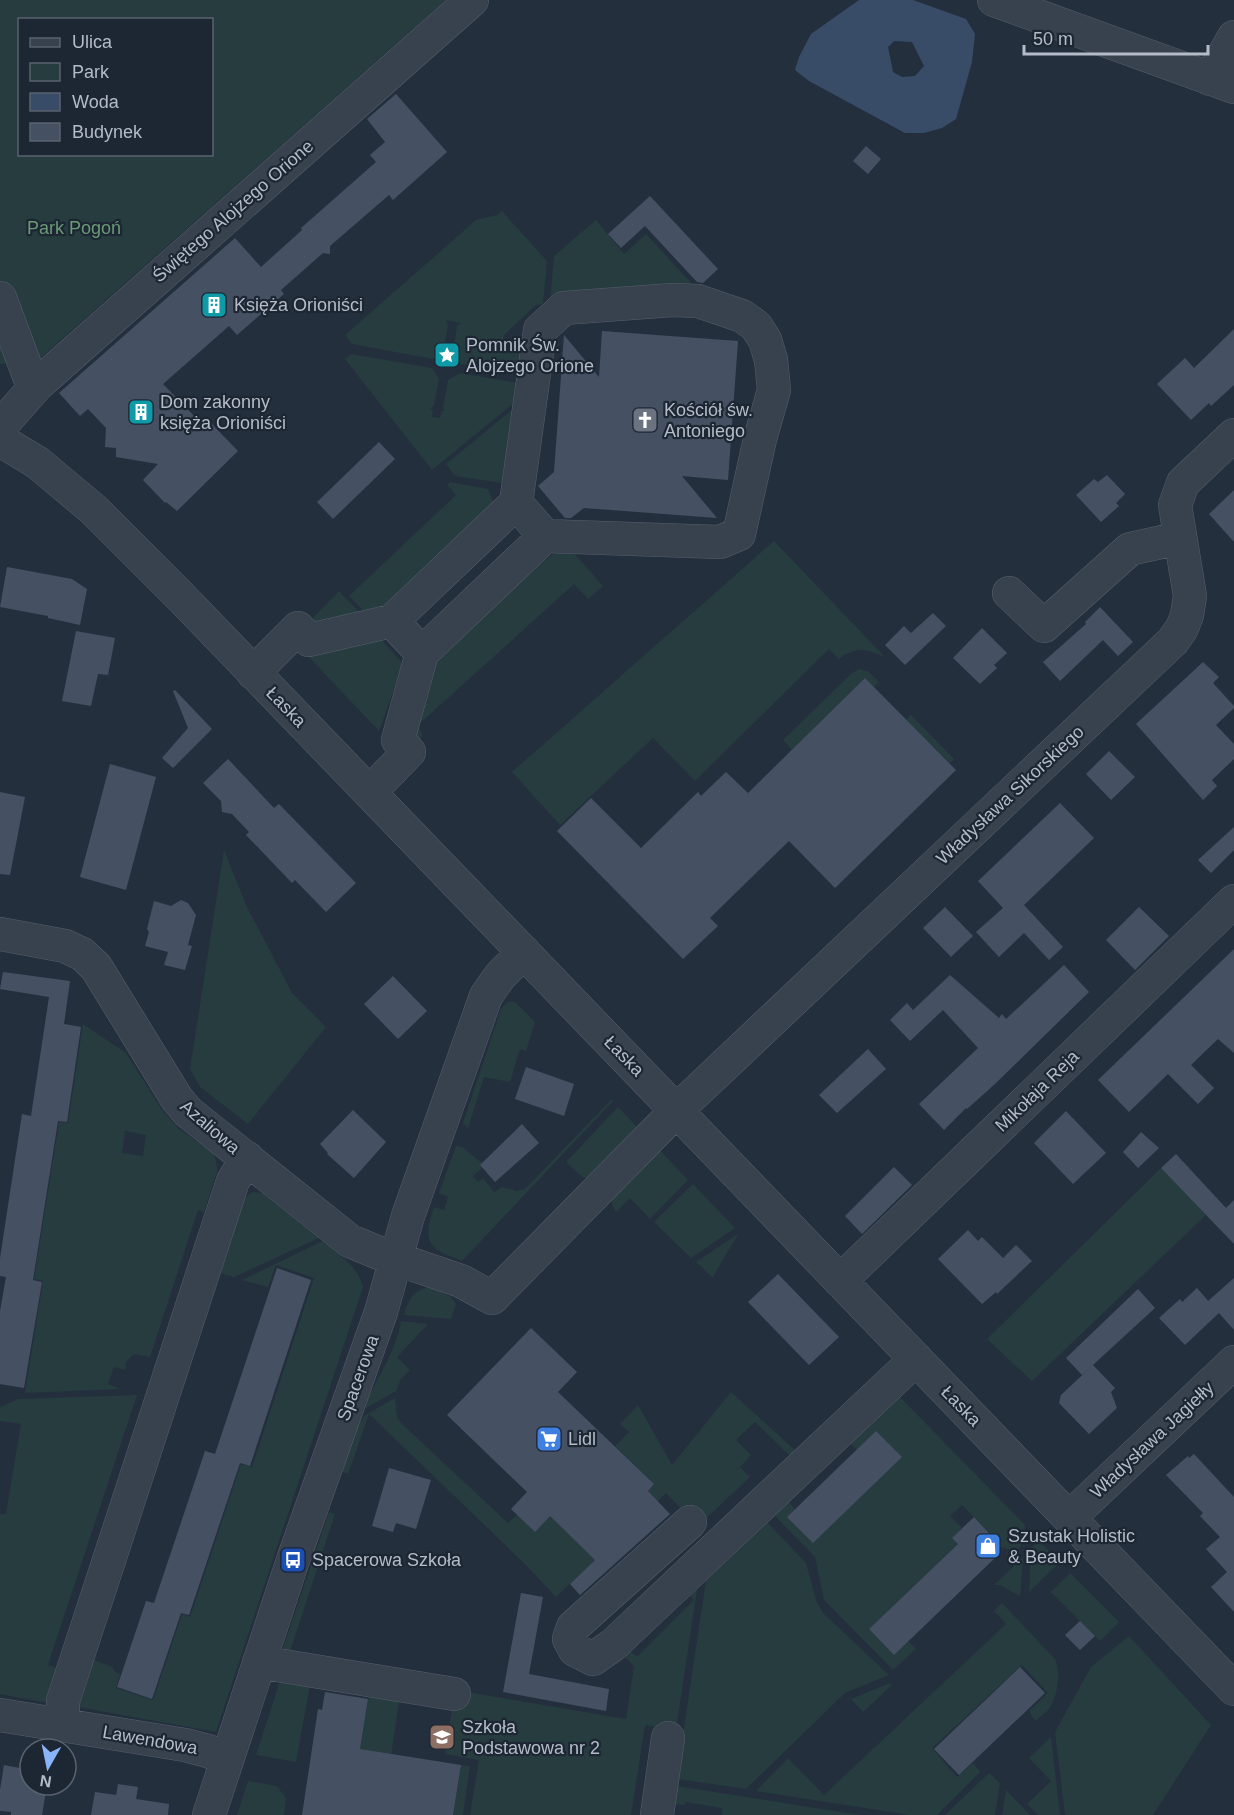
<svg xmlns="http://www.w3.org/2000/svg" width="1234" height="1815" font-family="Arial,sans-serif">
<style>
.green{fill:#263c3f;fill-rule:evenodd}
.water{fill:#394c67;fill-rule:evenodd}
.building{fill:#455162}
.lines{fill:none;stroke-linecap:round;stroke-linejoin:round}
.minor-casing{stroke:#565f6c;stroke-width:34}
.minor{stroke:#38414e;stroke-width:33}
.labels{text-anchor:middle;dominant-baseline:central;stroke-width:4.5;stroke-linejoin:round;paint-order:stroke}
.street-label{font-size:18px;fill:#b4bcc9;stroke:#1d2633}
.park-label{font-size:18px;fill:#6b9a76;stroke:#1d2633}
.poi-label{font-size:18px;fill:#b4bcc9;stroke:#1d2633;text-anchor:start}
</style>
<rect width="100%" height="100%" fill="#242f3e"/>
<path class="green" d="M 0,0 L 446,0 L 38,360 L 0,364 ZM 20,20 L 212,20 L 212,154 L 20,154 Z
M 502,211 L 547,261 L 543,304 L 536,305 L 503,336 L 522,357 L 519,375 L 460,364 L 453,353 L 457,326 L 461,323 L 446,320 L 448,325 L 443,352 L 433,359 L 352,344 L 345,335 L 476,220 L 497,215 Z
M 596,220 L 624,254 L 646,234 L 695,287 L 550,303 L 554,256 Z
M 351,354 L 432,368 L 439,379 L 434,406 L 430,409 L 433,410 L 432,417 L 440,418 L 442,411 L 445,411 L 443,407 L 448,380 L 460,373 L 518,383 L 514,403 L 432,470 L 345,359 Z
M 513,409 L 502,483 L 455,476 L 446,464 Z
M 450,482 L 488,489 L 494,504 L 388,609 L 366,613 L 349,596 L 456,495 L 447,485 Z
M 774,541 L 885,657 C 866,649 856,646 839,659 L 829,649 L 695,781 L 653,738 L 560,825 L 512,772 Z
M 572,551 L 603,586 L 588,599 L 574,584 L 417,726 L 422,733 L 420,741 L 406,744 L 429,654 L 554,553 Z
M 339,591 L 361,614 L 313,624 L 310,621 Z
M 375,632 L 403,664 L 379,731 L 303,651 Z
M 859,669 L 868,671 L 879,682 L 874,687 L 865,678 L 792,750 L 783,740 L 852,673 Z
M 911,715 L 954,759 L 950,763 L 906,720 Z
M 224,850 L 246,905 L 292,993 L 326,1027 L 248,1124 L 200,1087 L 190,1069 Z
M 507,1002 L 515,1002 L 535,1022 L 526,1051 L 520,1049 L 510,1082 L 484,1077 L 468,1128 L 463,1123 L 501,1009 Z
M 83,1024 L 126,1053 L 162,1110 L 178,1128 L 214,1154 L 217,1166 L 217,1172 L 204,1212 L 198,1210 L 150,1357 L 134,1354 L 126,1362 L 125,1370 L 114,1367 L 108,1384 L 120,1389 L 25,1393 L 43,1281 L 34,1279 L 59,1122 L 68,1123 ZM 125,1131 L 146,1135 L 143,1156 L 122,1153 Z
M 611,1100 L 613,1101 L 462,1261 C 454,1257 441,1254 435,1248 C 423,1237 430,1219 434,1207 L 444,1210 L 448,1197 L 439,1193 L 456,1146 L 462,1147 L 482,1163 L 480,1165 L 482,1168 L 473,1176 L 478,1182 L 483,1178 L 494,1192 L 502,1187 L 517,1191 L 525,1189 Z
M 618,1107 L 641,1131 L 598,1175 L 587,1178 L 582,1177 L 566,1162 Z
M 657,1147 L 688,1180 L 650,1219 L 630,1198 L 616,1212 L 612,1205 L 612,1198 Z
M 1161,1168 L 1207,1214 L 1032,1381 L 987,1339 Z
M 693,1184 L 735,1228 L 691,1258 L 654,1222 Z
M 252,1192 L 262,1193 L 319,1238 L 234,1277 L 219,1273 L 244,1199 Z
M 739,1233 L 715,1273 L 713,1278 L 696,1262 Z
M 323,1241 C 339,1255 358,1266 363,1287 L 216,1732 L 78,1707 L 94,1660 L 112,1667 L 115,1672 L 120,1674 L 116,1688 L 153,1700 L 182,1614 L 190,1617 L 241,1464 L 252,1467 L 314,1278 L 276,1265 L 268,1287 L 242,1280 Z
M 431,1287 L 451,1297 L 456,1304 L 451,1319 L 404,1315 C 409,1299 414,1289 431,1287 Z
M 401,1321 L 428,1324 L 397,1357 L 410,1370 L 401,1379 L 396,1391 L 361,1411 C 374,1384 397,1350 401,1321 Z
M 731,1392 L 796,1451 L 796,1456 L 788,1454 L 755,1422 L 736,1440 L 751,1455 L 740,1467 L 750,1477 L 698,1526 L 666,1493 L 556,1597 L 526,1565 L 369,1414 L 348,1474 L 342,1472 L 356,1429 L 364,1416 L 395,1398 L 397,1417 L 402,1424 L 508,1523 L 517,1515 L 550,1516 L 588,1553 L 654,1484 L 615,1446 L 629,1432 L 620,1424 L 638,1405 L 672,1465 Z
M 137,1395 L 48,1665 L 64,1670 L 53,1704 L 0,1694 L 0,1514 L 6,1514 L 21,1424 L 0,1421 L 0,1407 L 18,1399 Z
M 899,1396 L 1025,1525 L 1024,1543 L 1015,1552 L 1001,1547 L 992,1535 L 962,1505 L 950,1516 L 962,1528 L 953,1538 L 958,1544 L 869,1629 L 894,1654 L 908,1641 L 916,1649 L 893,1670 L 824,1600 L 815,1557 L 774,1515 L 788,1501 L 795,1509 L 788,1517 L 901,1457 L 876,1431 L 857,1450 L 850,1443 Z
M 329,1512 L 335,1514 L 287,1661 L 281,1654 Z
M 767,1522 L 806,1563 L 817,1603 L 824,1614 L 889,1675 L 845,1693 L 746,1789 L 678,1779 L 677,1775 L 706,1580 Z
M 1039,1541 L 1060,1562 L 1029,1592 L 1031,1548 Z
M 1023,1557 L 1020,1596 L 1000,1585 L 994,1585 Z
M 1070,1573 L 1119,1622 L 1100,1641 L 1051,1592 Z
M 699,1576 L 676,1730 L 645,1725 L 631,1815 L 470,1815 L 479,1760 L 445,1754 L 455,1690 L 626,1719 L 634,1666 L 617,1650 L 622,1644 L 637,1657 L 694,1600 L 688,1593 Z
M 1002,1603 L 1055,1659 C 1061,1670 1058,1696 1050,1707 C 1047,1712 1040,1717 1035,1721 L 1029,1711 L 1048,1693 L 1022,1665 L 932,1748 L 957,1777 L 973,1763 L 980,1772 L 937,1815 L 910,1815 L 756,1791 L 788,1758 L 824,1795 L 1006,1624 L 994,1611 Z
M 1129,1636 L 1211,1725 L 1153,1815 L 1065,1815 L 1055,1732 L 1091,1667 Z
M 280,1681 L 310,1685 L 296,1762 L 256,1755 Z
M 890,1683 L 892,1685 L 863,1712 L 851,1699 Z
M 369,1695 L 399,1701 L 388,1777 L 356,1772 Z
M 1051,1737 L 1060,1815 L 1038,1815 L 1027,1804 L 1051,1781 L 1029,1758 Z
M 461,1765 L 470,1766 L 463,1815 L 453,1815 Z
M 989,1773 L 1000,1783 L 995,1815 L 945,1815 Z
M 248,1781 L 277,1786 L 286,1798 L 284,1815 L 237,1815 Z
M 676,1786 L 860,1815 L 722,1815 L 722,1808 L 686,1802 L 685,1805 L 673,1804 Z
M 1006,1790 L 1030,1815 L 1002,1815 Z"/>
<path class="water" d="M 859,0 L 913,0 L 966,19 L 975,34 L 972,62 L 956,119 L 942,128 L 924,133 L 905,133 L 809,81 L 795,70 L 799,57 L 811,34 ZM 894,41 L 912,42 L 924,66 L 915,76 L 902,77 L 893,72 L 888,47 Z"/>
<path class="building" d="M 396,94 L 447,152 L 393,200 L 389,195 L 330,246 L 330,254 L 323,253 L 281,290 L 284,294 L 237,335 L 229,326 L 163,384 L 201,423 L 206,418 L 238,451 L 177,511 L 166,502 L 165,503 L 143,480 L 158,464 L 116,457 L 116,448 L 105,447 L 106,428 L 88,409 L 80,416 L 59,393 L 235,238 L 261,267 L 302,230 L 301,228 L 376,162 L 370,155 L 385,142 L 367,119 Z
M 866,146 L 881,159 L 868,174 L 853,161 Z
M 650,196 L 718,269 L 703,283 L 697,282 L 645,226 L 621,248 L 608,234 Z
M 1234,329 L 1234,385 L 1211,406 L 1209,403 L 1191,420 L 1157,384 L 1185,358 L 1194,368 Z
M 602,331 L 738,341 L 728,480 L 682,476 L 717,518 L 584,508 L 571,518 L 565,518 L 538,486 L 554,472 L 564,335 L 599,377 Z
M 379,442 L 395,459 L 333,519 L 317,502 Z
M 1107,475 L 1125,494 L 1116,503 L 1119,506 L 1101,522 L 1076,495 L 1094,479 L 1098,482 Z
M 1234,490 L 1234,542 L 1209,514 Z
M 7,567 L 72,579 L 87,589 L 80,625 L 48,618 L 48,616 L 0,607 Z
M 1100,607 L 1133,642 L 1118,656 L 1103,640 L 1060,681 L 1043,662 L 1086,624 L 1085,622 Z
M 933,613 L 946,626 L 905,665 L 885,645 L 904,626 L 911,633 Z
M 982,628 L 1007,653 L 994,665 L 997,668 L 980,684 L 953,658 Z
M 76,631 L 115,638 L 108,675 L 98,674 L 91,706 L 62,701 Z
M 1203,662 L 1219,677 L 1213,683 L 1234,706 L 1234,708 L 1216,725 L 1234,744 L 1234,759 L 1212,780 L 1217,786 L 1203,800 L 1136,724 Z
M 865,678 L 956,770 L 835,888 L 789,841 L 710,918 L 718,926 L 683,959 L 557,831 L 591,798 L 641,848 L 698,792 L 701,796 L 726,772 L 748,793 Z
M 175,690 L 212,729 L 173,768 L 162,758 L 188,728 L 173,691 Z
M 1109,751 L 1135,777 L 1111,800 L 1086,774 Z
M 228,759 L 274,808 L 279,804 L 356,883 L 326,912 L 295,880 L 292,883 L 246,835 L 249,832 L 232,814 L 222,812 L 221,801 L 203,783 Z
M 110,764 L 156,777 L 126,890 L 80,877 Z
M 0,792 L 25,797 L 10,875 L 0,874 Z
M 1060,803 L 1094,838 L 1024,905 L 1063,947 L 1049,960 L 1024,933 L 999,957 L 976,932 L 1003,908 L 978,881 Z
M 1234,827 L 1234,850 L 1211,873 L 1198,860 Z
M 181,900 L 188,903 L 196,915 L 188,945 L 192,946 L 185,970 L 164,965 L 168,952 L 145,946 L 149,932 L 147,929 L 154,901 L 171,906 Z
M 945,907 L 973,936 L 951,957 L 923,928 Z
M 1139,907 L 1169,936 L 1135,970 L 1106,940 Z
M 1234,949 L 1234,1053 L 1218,1039 L 1191,1065 L 1214,1088 L 1198,1104 L 1168,1074 L 1129,1112 L 1098,1080 Z
M 1064,965 L 1089,992 L 995,1084 L 967,1109 L 966,1108 L 944,1130 L 919,1104 L 978,1048 L 943,1010 L 910,1041 L 890,1020 L 907,1003 L 913,1010 L 950,975 L 999,1018 L 1002,1014 L 1006,1019 Z
M 3,972 L 70,981 L 64,1024 L 81,1027 L 67,1122 L 58,1121 L 33,1280 L 42,1282 L 24,1388 L 0,1384 L 0,1311 L 6,1277 L 0,1276 L 0,1258 L 22,1114 L 31,1116 L 49,997 L 0,989 Z
M 393,976 L 427,1011 L 398,1039 L 364,1004 Z
M 868,1049 L 886,1069 L 837,1113 L 819,1095 Z
M 526,1067 L 574,1084 L 564,1116 L 515,1099 Z
M 353,1110 L 386,1142 L 354,1178 L 327,1154 L 328,1153 L 320,1144 Z
M 1066,1111 L 1106,1153 L 1073,1184 L 1034,1143 Z
M 522,1124 L 539,1143 L 495,1182 L 480,1165 Z
M 1141,1132 L 1159,1148 L 1138,1168 L 1123,1152 Z
M 1176,1154 L 1226,1208 L 1234,1200 L 1234,1244 L 1161,1168 Z
M 894,1167 L 912,1185 L 862,1234 L 845,1216 Z
M 968,1230 L 978,1241 L 982,1237 L 1003,1258 L 1016,1245 L 1032,1261 L 997,1294 L 996,1292 L 982,1304 L 938,1259 Z
M 277,1268 L 311,1280 L 250,1466 L 240,1463 L 189,1615 L 181,1613 L 152,1699 L 117,1687 L 146,1601 L 154,1603 L 205,1451 L 215,1454 Z
M 778,1274 L 839,1337 L 809,1365 L 748,1302 Z
M 1234,1278 L 1234,1330 L 1219,1313 L 1185,1345 L 1159,1318 L 1180,1299 L 1182,1302 L 1197,1288 L 1217,1311 L 1208,1301 Z
M 1138,1289 L 1155,1308 L 1082,1375 L 1066,1358 Z
M 531,1328 L 577,1372 L 558,1392 L 654,1484 L 648,1491 L 670,1514 L 580,1595 L 570,1584 L 595,1560 L 550,1516 L 535,1532 L 511,1509 L 527,1492 L 447,1415 Z
M 1093,1365 L 1115,1388 L 1111,1392 L 1117,1408 L 1089,1434 L 1059,1403 L 1061,1395 Z
M 876,1431 L 902,1457 L 813,1543 L 787,1517 Z
M 1194,1454 L 1234,1497 L 1234,1612 L 1211,1587 L 1227,1572 L 1206,1549 L 1220,1537 L 1200,1516 L 1203,1513 L 1166,1475 L 1188,1456 L 1189,1458 Z
M 389,1468 L 431,1480 L 416,1529 L 396,1523 L 393,1532 L 372,1526 Z
M 974,1517 L 1001,1546 L 996,1557 L 894,1655 L 869,1629 L 958,1544 L 952,1538 Z
M 521,1593 L 543,1597 L 529,1674 L 609,1689 L 606,1711 L 503,1692 Z
M 1080,1621 L 1095,1636 L 1080,1650 L 1065,1635 Z
M 1020,1667 L 1045,1693 L 959,1775 L 934,1749 Z
M 325,1692 L 368,1699 L 360,1749 L 461,1765 L 453,1815 L 302,1815 L 318,1709 L 322,1710 Z
M 4,1765 L 30,1770 L 30,1785 L 47,1785 L 42,1815 L 11,1815 L 11,1812 L 0,1811 L 0,1790 Z
M 118,1784 L 138,1787 L 136,1799 L 169,1804 L 168,1815 L 91,1815 L 95,1792 L 116,1795 Z"/>
<g class="lines">
<g class="minor-casing">
<path id="minor" d="M 994,0 L 1234,87
M 1210,79 L 1234,37
M 0,298 L 29,376 L 37,385
M 0,427 L 37,385 L 472,0
M 0,440 L 38,463 L 94,510 L 181,597 L 1234,1689
M 516,503 L 540,330 L 564,308 L 673,300 L 698,301 L 742,316 L 756,326 L 765,340 L 771,360 L 774,390 L 760,439 L 739,534 L 720,542 L 545,536 L 422,653 L 392,621 L 516,503 L 545,536
M 1009,593 L 1044,626 L 1130,549 L 1180,538
M 253,673 L 298,628 L 309,640 L 392,621
M 370,792 L 409,752 L 398,740 L 422,653
M 0,934 L 65,946 L 82,954 L 96,967 L 177,1099 L 188,1112 L 350,1241 L 379,1253 L 461,1281 L 492,1298 L 677,1110 L 1173,641 L 1182,628 L 1187,615 L 1190,596 L 1175,505 L 1183,483 L 1234,435
M 840,1281 L 1234,901
M 1069,1518 L 1234,1362
M 690,1522 L 573,1627 L 569,1639 L 575,1650 L 593,1659 L 613,1645 L 916,1359
M 259,1662 L 454,1694
M 0,1715 L 185,1745 L 208,1751 L 227,1759
M 63,1725 L 63,1701 L 233,1181 L 247,1158
M 209,1815 L 293,1560 L 381,1312 L 408,1216 L 486,996 L 500,976 L 524,952
M 657,1815 L 668,1738"/>
</g>
<use href="#minor" class="minor"/>
</g>
<defs>
<g id="building-square" transform="scale(1.35)"><rect x="-9" y="-9" width="18" height="18" rx="4" fill="#0f9aa8" stroke="#1d2633"/><path d="M-4-6H4V6H1V3H-1V6H-4ZM-2.5-4.3h1.7v1.8h-1.7ZM.8-4.3h1.7v1.8H.8ZM-2.5-1h1.7V.8h-1.7ZM.8-1h1.7V.8H.8Z" fill="#fff"/></g>
<g id="sight-square" transform="scale(1.35)"><rect x="-9" y="-9" width="18" height="18" rx="4" fill="#0f9aa8" stroke="#1d2633"/><path d="M0-6L1.8-2.2L6-1.7L2.9 1.2L3.7 5.4L0 3.3L-3.7 5.4L-2.9 1.2L-6-1.7L-1.8-2.2Z" fill="#fff"/></g>
<g id="church-square" transform="scale(1.35)"><rect x="-9" y="-9" width="18" height="18" rx="4" fill="#6b7280" stroke="#1d2633"/><path d="M-1.2-6h2.4v3.5h3.3v2.4h-3.3V6h-2.4V-.1h-3.3v-2.4h3.3Z" fill="#fff"/></g>
<g id="supermarket-square" transform="scale(1.35)"><rect x="-9" y="-9" width="18" height="18" rx="4" fill="#3f7fe0" stroke="#1d2633"/><path d="M-6-5.5h2.5l.6 2H6L4.5 2H-2.5L-4.4-4H-6ZM-1.5 3.2a1.3 1.3 0 1 0 .1 0ZM3 3.2a1.3 1.3 0 1 0 .1 0Z" fill="#fff"/></g>
<g id="shop-square" transform="scale(1.35)"><rect x="-9" y="-9" width="18" height="18" rx="4" fill="#3f7fe0" stroke="#1d2633"/><path d="M-5-2.5h2.3a2.7 3.5 0 0 1 5.4 0H5L5.5 6h-11ZM-1.5-2.5h3a1.5 2.3 0 0 0-3 0Z" fill="#fff"/></g>
<g id="bus-square" transform="scale(1.35)"><rect x="-9" y="-9" width="18" height="18" rx="4" fill="#1a4fb4" stroke="#1d2633"/><path d="M-5-6H5V4H4V6H2V4H-2V6H-4V4H-5ZM-3.5-4V0h7V-4ZM-3.5 1.2v1.5H-2V1.2ZM2 1.2v1.5H3.5V1.2Z" fill="#fff"/></g>
<g id="school-square" transform="scale(1.35)"><rect x="-9" y="-9" width="18" height="18" rx="4" fill="#8d6e63" stroke="#1d2633"/><path d="M0-5L7-2L0 1L-7-2ZM-4 1L0 2.5L4 1V4Q0 6-4 4Z" fill="#fff"/></g>
</defs>
<g fill-rule="evenodd">
<use href="#building-square" x="214" y="305"/>
<use href="#sight-square" x="447" y="355"/>
<use href="#building-square" x="141" y="412"/>
<use href="#church-square" x="645" y="420"/>
<use href="#supermarket-square" x="549" y="1439"/>
<use href="#shop-square" x="988" y="1546"/>
<use href="#bus-square" x="293" y="1560"/>
<use href="#school-square" x="442" y="1737"/>
</g>
<g class="labels">
<g class="street-label">
<text transform="translate(233 211) rotate(-41)">Świętego Alojzego Orione</text>
<text transform="translate(286 707) rotate(46)">Łaska</text>
<text transform="translate(1010 795) rotate(-43)">Władysława Sikorskiego</text>
<text transform="translate(624 1056) rotate(46)">Łaska</text>
<text transform="translate(1037 1091) rotate(-44)">Mikołaja Reja</text>
<text transform="translate(210 1127) rotate(41)">Azaliowa</text>
<text transform="translate(358 1378) rotate(-70)">Spacerowa</text>
<text transform="translate(961 1406) rotate(46)">Łaska</text>
<text transform="translate(1152 1440) rotate(-43)">Władysława Jagiełły</text>
<text transform="translate(150 1740) rotate(10)">Lawendowa</text>
</g>
<g class="park-label">
<text x="74" y="228">Park Pogoń</text>
</g>
<g class="poi-label">
<text x="234" y="305">Księża Orioniści</text>
<text x="466" y="345">Pomnik Św.<tspan x="466" dy="21">Alojzego Orione</tspan></text>
<text x="160" y="402">Dom zakonny<tspan x="160" dy="21">księża Orioniści</tspan></text>
<text x="664" y="410">Kościół św.<tspan x="664" dy="21">Antoniego</tspan></text>
<text x="568" y="1439">Lidl</text>
<text x="1008" y="1536">Szustak Holistic<tspan x="1008" dy="21">&amp; Beauty</tspan></text>
<text x="312" y="1560">Spacerowa Szkoła</text>
<text x="462" y="1727">Szkoła<tspan x="462" dy="21">Podstawowa nr 2</tspan></text>
</g>
</g>
<rect x="18" y="18" width="195" height="138" fill="#1d2633" stroke="#59626f" stroke-width="1.5"/>
<rect x="30" y="38" width="30" height="9" fill="#38414e" stroke="#59626f" stroke-width="1.5"/>
<text x="72" y="48" font-size="18" fill="#b4bcc9">Ulica</text>
<rect x="30" y="63" width="30" height="18" fill="#263c3f" stroke="#59626f" stroke-width="1.5"/>
<text x="72" y="78" font-size="18" fill="#b4bcc9">Park</text>
<rect x="30" y="93" width="30" height="18" fill="#394c67" stroke="#59626f" stroke-width="1.5"/>
<text x="72" y="108" font-size="18" fill="#b4bcc9">Woda</text>
<rect x="30" y="123" width="30" height="18" fill="#455162" stroke="#59626f" stroke-width="1.5"/>
<text x="72" y="138" font-size="18" fill="#b4bcc9">Budynek</text>
<g transform="translate(48 1767) rotate(189)"><circle r="28" fill="#1d2633" stroke="#59626f" stroke-width="1.5"/>
<path d="M0-4.5L10 22L0 15L-10 22Z" fill="#8ab4f8"/>
<text y="-9" font-size="16" font-weight="bold" text-anchor="middle" fill="#b4bcc9">N</text>
</g>
<path d="M1024 45v9h184v-9" fill="none" stroke="#b4bcc9" stroke-width="3"/>
<text x="1033" y="45" font-size="18" fill="#b4bcc9" stroke="#1d2633" stroke-width="4.5" paint-order="stroke">50 m</text>
</svg>
